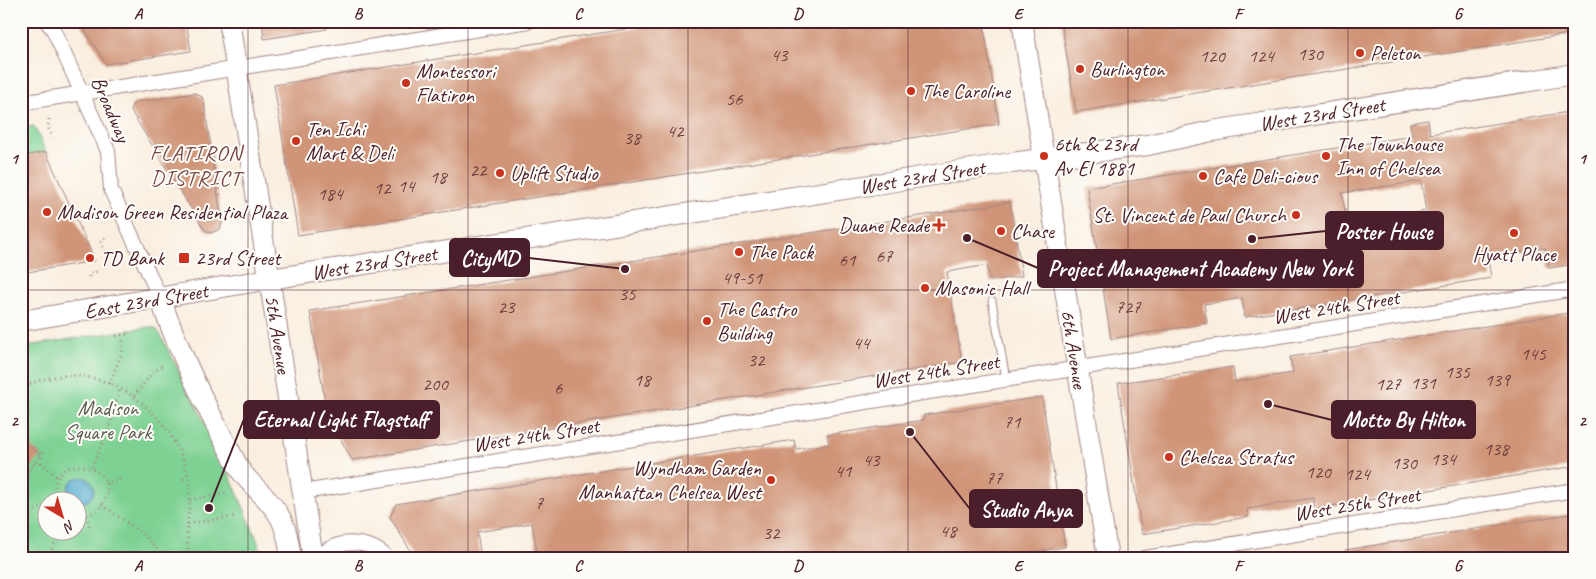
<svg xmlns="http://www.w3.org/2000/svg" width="1596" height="579" font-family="Caveat,sans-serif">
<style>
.green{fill:#7dd193;stroke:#64785f;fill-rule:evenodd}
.water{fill:#50a8cd;stroke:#4d647c}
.building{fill:#d09578;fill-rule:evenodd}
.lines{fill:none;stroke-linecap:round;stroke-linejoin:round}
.lane-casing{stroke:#a28685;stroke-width:9}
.street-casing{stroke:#a28685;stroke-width:16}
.secondary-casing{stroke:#a28685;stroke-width:22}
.path{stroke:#a28685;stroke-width:3;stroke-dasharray:1 4;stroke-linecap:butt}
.lane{stroke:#fff;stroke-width:7}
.street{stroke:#fff;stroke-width:14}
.secondary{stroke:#fff;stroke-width:20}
.grid{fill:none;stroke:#4a1f2b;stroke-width:1;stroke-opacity:0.55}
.poi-dot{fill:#c8321e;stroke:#fdfcf7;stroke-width:2}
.labels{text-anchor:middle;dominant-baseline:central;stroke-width:4;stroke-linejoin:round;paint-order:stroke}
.number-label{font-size:19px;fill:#6c3c3e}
.poi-label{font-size:21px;fill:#4a1f2b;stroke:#fdfcf7;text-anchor:start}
.street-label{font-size:21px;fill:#4a1f2b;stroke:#fdfcf7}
.park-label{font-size:21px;fill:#5c5d4f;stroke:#fdfcf7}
.neighbourhood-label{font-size:22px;letter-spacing:1px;fill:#794846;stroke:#fdfcf7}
.leader{fill:none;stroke:#4a1f2b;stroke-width:2}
.callout-dot{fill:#4a1f2b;stroke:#fdfcf7;stroke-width:2}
.callout{fill:#4a1f2b;stroke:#4a1f2b;stroke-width:2}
.callout-label{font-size:22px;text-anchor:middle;font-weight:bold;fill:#fff}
.neatline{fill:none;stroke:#4a1f2b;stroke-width:2}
.grid-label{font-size:16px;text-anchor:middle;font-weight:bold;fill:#4a1f2b}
</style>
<rect width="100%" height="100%" fill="#fdfcf7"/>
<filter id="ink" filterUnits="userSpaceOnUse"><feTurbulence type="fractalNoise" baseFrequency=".02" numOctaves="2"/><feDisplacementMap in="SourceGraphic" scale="10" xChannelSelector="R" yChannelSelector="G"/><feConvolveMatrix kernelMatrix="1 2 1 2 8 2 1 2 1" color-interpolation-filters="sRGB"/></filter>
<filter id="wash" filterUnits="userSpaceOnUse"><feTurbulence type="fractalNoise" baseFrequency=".0096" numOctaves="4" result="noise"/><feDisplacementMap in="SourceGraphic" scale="20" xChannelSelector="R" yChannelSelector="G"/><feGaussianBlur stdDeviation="1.12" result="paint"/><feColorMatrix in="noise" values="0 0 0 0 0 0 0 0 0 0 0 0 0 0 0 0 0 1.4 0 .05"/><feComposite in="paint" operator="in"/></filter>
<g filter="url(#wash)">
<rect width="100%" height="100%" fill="#f9eedf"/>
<path class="green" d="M 34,126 L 46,152 L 24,156 L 21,128 Z
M 148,327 L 155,328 L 160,334 C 198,408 235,481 264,558 L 21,558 L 21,347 ZM 48,502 L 78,502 L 78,532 L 48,532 Z"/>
<path class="water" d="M68 490a13 13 0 1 1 26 0a13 13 0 1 1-26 0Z"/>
<g id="blocks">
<path class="building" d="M 79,21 L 186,21 L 191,51 L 106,64 Z
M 262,21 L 327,21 L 327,29 L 264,39 Z
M 676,21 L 983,21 L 999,124 L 298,235 L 274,85 Z
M 1061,21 L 1575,21 L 1575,33 L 1076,112 Z
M 195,93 L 202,97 L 204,102 L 222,223 L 220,229 L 211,233 L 204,229 L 131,111 L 131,106 L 136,102 Z
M 1575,111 L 1575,264 L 1549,268 L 1546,248 L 1488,258 L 1491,278 L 1245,317 L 1242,298 L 1225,301 L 1204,304 L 1207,323 L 1111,339 L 1087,188 L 1412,136 L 1410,123 L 1428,120 L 1430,134 ZM 1421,181 L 1426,211 L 1347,224 L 1342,193 Z
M 46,152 L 95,261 L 21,273 L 21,156 Z
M 1010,202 L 1022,276 L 990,281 L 987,265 L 947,272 L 962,362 L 352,460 L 327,414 L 310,311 Z
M 1575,312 L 1575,466 L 1314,509 L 1313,498 L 1247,509 L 1248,517 L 1142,534 L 1118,383 L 1233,367 L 1235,382 L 1293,373 L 1290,357 Z
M 1042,397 L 1065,547 L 996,558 L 538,558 L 532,523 L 477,532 L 481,558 L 415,558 L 390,517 L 396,504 L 794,440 L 796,449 L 829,444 L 827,435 L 924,420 L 924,415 Z
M 21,440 L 41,455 L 21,481 Z
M 1575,513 L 1575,558 L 1345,558 L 1345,550 Z"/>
</g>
</g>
<g filter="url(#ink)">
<use href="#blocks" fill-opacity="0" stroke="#a28685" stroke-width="1"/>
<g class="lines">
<g class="lane-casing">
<path id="lane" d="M 992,301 L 1006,379"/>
</g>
<g class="street-casing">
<path id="street" d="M 46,21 L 53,29 L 108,151 L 111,190 L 160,298
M 21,103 L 529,21
M 303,492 L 1575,289
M 318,558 C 334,538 371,539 387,558
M 1145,558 L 1575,490"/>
</g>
<g class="secondary-casing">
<path id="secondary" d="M 229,21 L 313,558
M 1022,21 L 1108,558
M 160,298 C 181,357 209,414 239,468 C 249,484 263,493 274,508 C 286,523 288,539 291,558
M 21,321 L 270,279 L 1011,163 L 1148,145 L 1212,131 L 1575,74"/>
</g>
<path class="path" d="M 49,119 L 48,127 L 53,138
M 220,195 L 219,186 L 223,183
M 105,238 L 101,242 L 105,252
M 89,277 L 90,273 L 100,271
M 116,336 L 127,334
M 109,384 L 122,353 L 123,340
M 21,389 C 90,349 170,404 188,475 C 192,492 189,510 187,527 C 187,537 188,548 189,558
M 134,396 L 153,372 L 163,365
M 21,438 L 42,453 L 41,463 L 58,478
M 92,467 L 109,428 L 120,388
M 183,479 L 188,477
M 105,483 L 123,478
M 190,500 L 227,493
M 57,502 C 41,444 130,465 102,505 C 96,513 87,517 78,516
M 102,505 L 143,534 L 165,558
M 86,515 L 90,528
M 21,516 L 48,505
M 188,524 L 237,516
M 47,558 L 61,532"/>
<use href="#lane" class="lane"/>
<use href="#street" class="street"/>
<use href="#secondary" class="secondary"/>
</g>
</g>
<path class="grid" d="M 248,21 L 248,558M 468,21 L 468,558M 688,21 L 688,558M 908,21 L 908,558M 1128,21 L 1128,558M 1348,21 L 1348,558M 21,290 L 1575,290"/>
<g class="poi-dot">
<circle cx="1360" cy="53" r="5"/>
<circle cx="1080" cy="69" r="5"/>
<circle cx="406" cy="83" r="5"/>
<circle cx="911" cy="91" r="5"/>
<circle cx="296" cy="141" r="5"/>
<circle cx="1044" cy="156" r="5"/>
<circle cx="1326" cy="156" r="5"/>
<circle cx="500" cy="173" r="5"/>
<circle cx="1203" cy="176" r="5"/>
<circle cx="47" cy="212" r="5"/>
<circle cx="1296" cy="215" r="5"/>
<path d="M936.5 217.5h5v5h5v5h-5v5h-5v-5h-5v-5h5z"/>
<circle cx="1001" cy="231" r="5"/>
<circle cx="1514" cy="233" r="5"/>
<circle cx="739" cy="252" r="5"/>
<circle cx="90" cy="258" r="5"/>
<rect x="178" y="252" width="12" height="12" rx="2.5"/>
<circle cx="925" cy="288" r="5"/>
<circle cx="707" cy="321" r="5"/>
<circle cx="1169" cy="457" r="5"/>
<circle cx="771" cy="480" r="5"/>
</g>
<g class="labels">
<g class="number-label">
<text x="1310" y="54">130</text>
<text x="779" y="55">43</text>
<text x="1212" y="56">120</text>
<text x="1261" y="56">124</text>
<text x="734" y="99">56</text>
<text x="675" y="131">42</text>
<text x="632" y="138">38</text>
<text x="478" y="170">22</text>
<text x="438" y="177">18</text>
<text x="406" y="186">14</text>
<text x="382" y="188">12</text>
<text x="330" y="194">184</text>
<text x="884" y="256">67</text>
<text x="847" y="260">61</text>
<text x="742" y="278">49-51</text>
<text x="627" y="294">35</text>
<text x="506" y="307">23</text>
<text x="1128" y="307">727</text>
<text x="861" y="343">44</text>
<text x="1533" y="354">145</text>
<text x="756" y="360">32</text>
<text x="1457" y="372">135</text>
<text x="642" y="380">18</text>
<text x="1497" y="380">139</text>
<text x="1423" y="383">131</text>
<text x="435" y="384">200</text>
<text x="1388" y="384">127</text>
<text x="558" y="388">6</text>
<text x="1012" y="422">71</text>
<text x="1496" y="449">138</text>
<text x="1443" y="459">134</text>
<text x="871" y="460">43</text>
<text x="1404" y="463">130</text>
<text x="843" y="471">41</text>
<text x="1318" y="472">120</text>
<text x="1357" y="474">124</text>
<text x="994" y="478">77</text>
<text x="539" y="503">7</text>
<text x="948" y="531">48</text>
<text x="771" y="533">32</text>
</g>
<g class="poi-label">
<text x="1370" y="53">Peleton</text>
<text x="1090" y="69">Burlington</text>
<text x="416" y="71">Montessori<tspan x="416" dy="24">Flatiron</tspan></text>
<text x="921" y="91">The Caroline</text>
<text x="306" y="129">Ten Ichi<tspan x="306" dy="24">Mart &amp; Deli</tspan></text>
<text x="1054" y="144">6th &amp; 23rd<tspan x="1054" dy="24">Av El 1881</tspan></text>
<text x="1336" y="144">The Townhouse<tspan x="1336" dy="24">Inn of Chelsea</tspan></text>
<text x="510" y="173">Uplift Studio</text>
<text x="1213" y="176">Cafe Deli-cious</text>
<text x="57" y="212">Madison Green Residential Plaza</text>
<text x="1286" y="215" text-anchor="end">St. Vincent de Paul Church</text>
<text x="929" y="225" text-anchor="end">Duane Reade</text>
<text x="1011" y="231">Chase</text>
<text x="749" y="252">The Pack</text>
<text x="1514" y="254" text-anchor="middle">Hyatt Place</text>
<text x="100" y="258">TD Bank</text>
<text x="195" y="258">23rd Street</text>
<text x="935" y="288">Masonic Hall</text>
<text x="717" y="309">The Castro<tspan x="717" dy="24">Building</tspan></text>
<text x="1179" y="457">Chelsea Stratus</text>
<text x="761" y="468" text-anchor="end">Wyndham Garden<tspan x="761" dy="24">Manhattan Chelsea West</tspan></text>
</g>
<g class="street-label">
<text transform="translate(111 109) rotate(67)">Broadway</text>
<text transform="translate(1322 114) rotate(-9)">West 23rd Street</text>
<text transform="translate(922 177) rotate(-9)">West 23rd Street</text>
<text transform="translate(374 263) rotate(-9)">West 23rd Street</text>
<text transform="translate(146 301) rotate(-10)">East 23rd Street</text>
<text transform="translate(1336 307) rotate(-9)">West 24th Street</text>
<text transform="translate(278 334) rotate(81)">5th Avenue</text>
<text transform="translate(1074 349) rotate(81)">6th Avenue</text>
<text transform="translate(936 371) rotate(-9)">West 24th Street</text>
<text transform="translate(536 435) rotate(-9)">West 24th Street</text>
<text transform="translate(1357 504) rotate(-9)">West 25th Street</text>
</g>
<g class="park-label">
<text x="108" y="408">Madison<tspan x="108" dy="24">Square Park</tspan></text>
</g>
<g class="neighbourhood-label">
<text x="196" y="153">FLATIRON<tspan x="196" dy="25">DISTRICT</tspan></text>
</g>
</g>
<path class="leader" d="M1252 239L1326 231M625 269L529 258M967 238L1038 268M209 508L244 419M1268 404L1332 420M910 432L970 509"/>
<g class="callout-dot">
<circle cx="1252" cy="239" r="5"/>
<circle cx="625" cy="269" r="5"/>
<circle cx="967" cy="238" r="5"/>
<circle cx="209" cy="508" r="5"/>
<circle cx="1268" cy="404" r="5"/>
<circle cx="910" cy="432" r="5"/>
</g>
<g class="callout">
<rect x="1326" y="212" width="117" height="37" rx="5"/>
<rect x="450" y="239" width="79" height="37" rx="5"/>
<rect x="1038" y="250" width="325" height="37" rx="5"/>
<rect x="244" y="401" width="195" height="37" rx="5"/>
<rect x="1332" y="401" width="143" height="37" rx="5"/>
<rect x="970" y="490" width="112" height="37" rx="5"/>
</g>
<g class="callout-label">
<text x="1384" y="239">Poster House</text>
<text x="490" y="266">CityMD</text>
<text x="1200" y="276">Project Management Academy New York</text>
<text x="341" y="427">Eternal Light Flagstaff</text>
<text x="1404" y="427">Motto By Hilton</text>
<text x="1026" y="517">Studio Anya</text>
</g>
<rect width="1596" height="579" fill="none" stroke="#fdfcf7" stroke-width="55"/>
<g transform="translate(62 516) rotate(142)"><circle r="24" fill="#fdfcf7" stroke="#b5a4a5"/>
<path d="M0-4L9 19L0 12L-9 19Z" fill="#c8321e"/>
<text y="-8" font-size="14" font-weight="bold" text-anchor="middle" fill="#4a1f2b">N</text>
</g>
<rect x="28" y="28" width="1540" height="524" class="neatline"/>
<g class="grid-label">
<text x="138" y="19">A</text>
<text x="358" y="19">B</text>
<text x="578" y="19">C</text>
<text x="798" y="19">D</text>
<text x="1018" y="19">E</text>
<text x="1238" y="19">F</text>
<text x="1458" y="19">G</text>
<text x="14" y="164">1</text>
<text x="1582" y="164">1</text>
<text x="14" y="426">2</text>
<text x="1582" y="426">2</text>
<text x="138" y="571">A</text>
<text x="358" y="571">B</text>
<text x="578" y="571">C</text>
<text x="798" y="571">D</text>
<text x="1018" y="571">E</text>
<text x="1238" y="571">F</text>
<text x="1458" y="571">G</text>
</g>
</svg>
